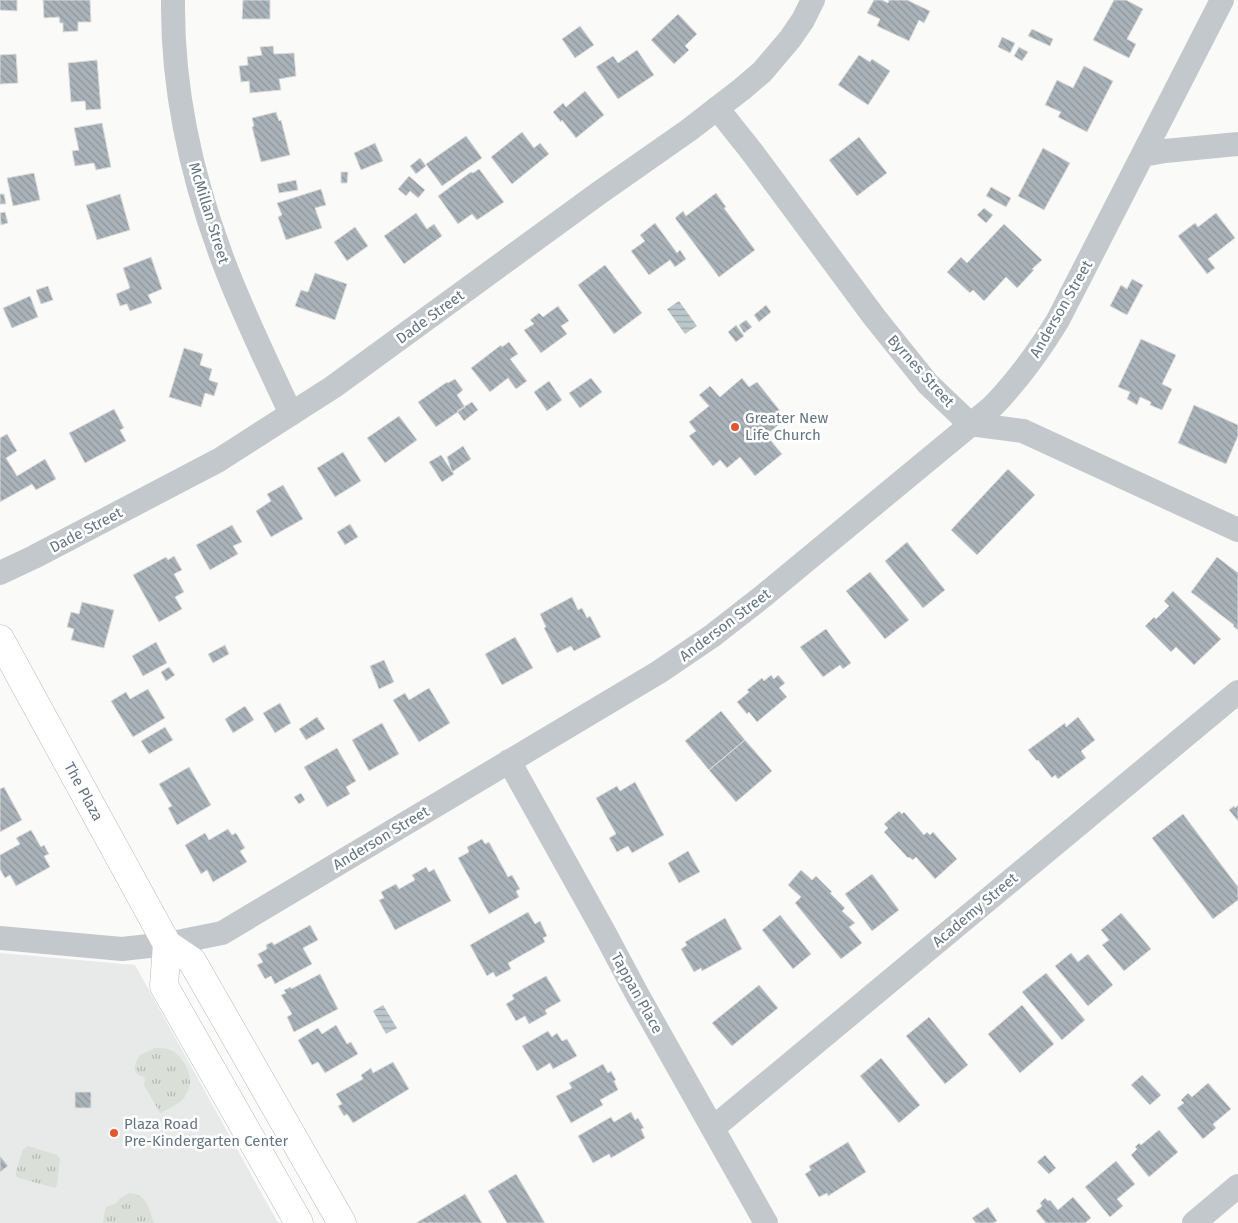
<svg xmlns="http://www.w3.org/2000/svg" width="1238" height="1223" font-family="'Fira Sans',sans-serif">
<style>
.built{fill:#e8e9e9}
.park{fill:url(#park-tufts)}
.water{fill:url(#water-rules)}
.building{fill:url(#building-back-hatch);stroke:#dcdcda}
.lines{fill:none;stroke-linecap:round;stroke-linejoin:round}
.major-casing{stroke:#b5babe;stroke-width:29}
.minor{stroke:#c3c8cc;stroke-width:24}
.major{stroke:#fff;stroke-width:28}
.poi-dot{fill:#e4572e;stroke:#fff;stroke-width:2}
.labels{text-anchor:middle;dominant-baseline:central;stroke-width:5;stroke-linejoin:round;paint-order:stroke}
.street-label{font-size:15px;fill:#657683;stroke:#fff}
.poi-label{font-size:15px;fill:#657683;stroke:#fff;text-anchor:start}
</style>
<defs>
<pattern id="park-tufts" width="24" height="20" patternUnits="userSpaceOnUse" patternTransform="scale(1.25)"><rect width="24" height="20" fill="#dadfd7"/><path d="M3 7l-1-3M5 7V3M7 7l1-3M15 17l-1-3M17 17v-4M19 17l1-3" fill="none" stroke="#b4b9b4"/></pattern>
<pattern id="water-rules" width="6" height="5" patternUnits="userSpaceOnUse" patternTransform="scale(1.25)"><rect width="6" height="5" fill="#bbc7cb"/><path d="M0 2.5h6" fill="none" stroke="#9ca6aa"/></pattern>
<pattern id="building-back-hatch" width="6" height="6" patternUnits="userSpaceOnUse" patternTransform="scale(1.25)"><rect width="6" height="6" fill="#aab3b9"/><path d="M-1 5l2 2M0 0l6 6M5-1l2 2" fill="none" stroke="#8e969c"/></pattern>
</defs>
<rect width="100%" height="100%" fill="#fafaf8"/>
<path class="built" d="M 0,953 L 135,965 L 278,1223 L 0,1223 Z"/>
<path class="park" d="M 155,1048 C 162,1048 168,1048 174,1052 C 183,1058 191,1072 190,1083 C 190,1087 186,1095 184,1098 C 178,1105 168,1109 160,1113 L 144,1085 L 145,1080 L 144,1077 C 131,1074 134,1064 140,1055 Z
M 28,1146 L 57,1155 L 60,1159 L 57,1185 L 55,1188 L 19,1178 L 16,1176 L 16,1171 L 23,1149 Z
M 129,1193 C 148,1195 148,1207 154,1223 L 103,1223 L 104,1215 L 106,1207 L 117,1203 L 120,1198 Z"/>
<path class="water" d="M 679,301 L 697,326 L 685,334 L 667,309 Z
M 383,1005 L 397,1028 L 386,1034 L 373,1011 Z"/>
<path class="building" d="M 0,0 L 17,0 L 17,11 L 0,10 Z
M 43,0 L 90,0 L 91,22 L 78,22 L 78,31 L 63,32 L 63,23 L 60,23 L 59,17 L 44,18 Z
M 243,0 L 270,0 L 270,19 L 242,19 Z
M 874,0 L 882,0 L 888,3 L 889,0 L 907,0 L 930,11 L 924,23 L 919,20 L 909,41 L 877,26 L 880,19 L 867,13 Z
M 1114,0 L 1126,0 L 1143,9 L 1127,39 L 1136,44 L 1129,58 L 1093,40 Z
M 678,14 L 697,34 L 685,46 L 689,50 L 674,64 L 651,40 Z
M 580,26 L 594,45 L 575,58 L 562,39 Z
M 1032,29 L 1053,39 L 1050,46 L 1028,36 Z
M 1002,37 L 1015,43 L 1010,53 L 998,47 Z
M 273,46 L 274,54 L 294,53 L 296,76 L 279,79 L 281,90 L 250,93 L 249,81 L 241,82 L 239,66 L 248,65 L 247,57 L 262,55 L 260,47 Z
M 1019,47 L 1028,52 L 1022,61 L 1014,56 Z
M 637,50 L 654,75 L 618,99 L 596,67 L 613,56 L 618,63 Z
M 16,54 L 18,83 L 0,84 L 0,55 Z
M 859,55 L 870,62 L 872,59 L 890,71 L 868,105 L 838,85 Z
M 97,60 L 101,109 L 86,110 L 85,101 L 71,102 L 68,63 Z
M 1084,66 L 1113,81 L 1087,132 L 1058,117 L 1061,112 L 1045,105 L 1057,80 L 1073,88 Z
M 585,91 L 604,115 L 576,138 L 562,120 L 561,122 L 553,112 L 563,103 L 566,107 Z
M 276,112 L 279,121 L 281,120 L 290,155 L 261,162 L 252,127 L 254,126 L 252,118 Z
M 102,123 L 111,167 L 96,170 L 94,163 L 75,166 L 72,151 L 79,150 L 74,128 Z
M 522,132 L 534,148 L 540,143 L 549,154 L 512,184 L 491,157 Z
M 466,136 L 482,158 L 442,186 L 426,164 Z
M 859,137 L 887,173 L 857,196 L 829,160 Z
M 375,143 L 383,161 L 361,170 L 354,153 Z
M 1043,148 L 1070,163 L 1044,210 L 1018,196 Z
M 420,158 L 426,166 L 416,174 L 410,166 Z
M 479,169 L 504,202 L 477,220 L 472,214 L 458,224 L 438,196 L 471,172 L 473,173 Z
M 341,172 L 348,172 L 347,183 L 341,183 Z
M 34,173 L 40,200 L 13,206 L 7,178 Z
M 409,176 L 425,190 L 418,198 L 410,191 L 406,196 L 398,189 Z
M 296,180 L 298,190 L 279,193 L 277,184 Z
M 991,187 L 1011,198 L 1006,207 L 986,196 Z
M 321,189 L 326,205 L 315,208 L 322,228 L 286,240 L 278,217 L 282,215 L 277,203 Z
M 716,193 L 726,207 L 724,208 L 755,250 L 719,277 L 675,218 L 683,211 L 686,216 Z
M 0,194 L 4,194 L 6,204 L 0,204 Z
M 120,194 L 130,230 L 97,240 L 86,205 Z
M 984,208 L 993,215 L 986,223 L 977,215 Z
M 5,212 L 8,223 L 1,225 L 0,213 Z
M 416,213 L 427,229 L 434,224 L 442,236 L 404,264 L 384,236 Z
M 1216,213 L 1235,238 L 1208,259 L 1215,268 L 1207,274 L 1178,236 L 1195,223 L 1198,227 Z
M 655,223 L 677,253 L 680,250 L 686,259 L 675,267 L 670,260 L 649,275 L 631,251 L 645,241 L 640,235 Z
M 1004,224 L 1042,260 L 1032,269 L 1034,270 L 1017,288 L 1006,277 L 984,301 L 973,290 L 970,293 L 947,272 L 961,257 L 967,263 Z
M 355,227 L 368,246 L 347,261 L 334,242 Z
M 151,257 L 162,289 L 148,295 L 152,303 L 130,311 L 127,304 L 120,306 L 116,294 L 130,288 L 123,268 Z
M 605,265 L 642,313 L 614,334 L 578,285 Z
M 315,273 L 347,284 L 335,320 L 295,306 L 301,290 L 308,292 Z
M 1132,279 L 1143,285 L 1127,315 L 1110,306 L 1121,285 L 1127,289 Z
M 48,286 L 53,300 L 41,304 L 36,290 Z
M 30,296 L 38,317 L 12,328 L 3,308 Z
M 766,305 L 771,312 L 759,322 L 754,315 Z
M 558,306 L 569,321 L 561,326 L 567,334 L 541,353 L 524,330 L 534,324 L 530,320 L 539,313 L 543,317 Z
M 746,320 L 752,327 L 744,333 L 739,325 Z
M 736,325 L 744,336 L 736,342 L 728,332 Z
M 1141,339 L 1176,355 L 1162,384 L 1172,389 L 1162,410 L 1150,405 L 1151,402 L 1140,397 L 1137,405 L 1127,399 L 1130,392 L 1118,387 Z
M 509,342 L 518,354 L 510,359 L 527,381 L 516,389 L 508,378 L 490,392 L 471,368 L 501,345 L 502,347 Z
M 184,348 L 203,354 L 200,365 L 212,369 L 209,380 L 218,383 L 214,396 L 205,393 L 201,407 L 169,397 Z
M 591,378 L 602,392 L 580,408 L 569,393 Z
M 742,378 L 749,387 L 757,382 L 781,412 L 775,416 L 781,423 L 766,435 L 782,454 L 755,476 L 740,457 L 727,468 L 720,460 L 713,466 L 689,436 L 696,431 L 689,422 L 709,406 L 699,395 L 710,386 L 720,397 Z
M 455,379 L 463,390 L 457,395 L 465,407 L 436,427 L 418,402 L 447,382 L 448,383 Z
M 549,381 L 562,400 L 547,411 L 534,392 Z
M 472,402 L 478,410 L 464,421 L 457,411 Z
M 1194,405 L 1238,425 L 1238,436 L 1226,464 L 1178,443 Z
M 114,409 L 124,428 L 120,430 L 126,441 L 85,463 L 69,433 Z
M 399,416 L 417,440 L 385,463 L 367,438 Z
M 7,434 L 17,451 L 6,458 L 17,476 L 45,459 L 56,479 L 36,490 L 32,484 L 0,502 L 0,438 Z
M 463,446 L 471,459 L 452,472 L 447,457 Z
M 343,452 L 361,481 L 335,497 L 317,468 Z
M 441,455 L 454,474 L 442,482 L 429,462 Z
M 1008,469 L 1035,495 L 977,555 L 951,530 Z
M 283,485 L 303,519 L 271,537 L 256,511 L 271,501 L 267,494 Z
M 350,524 L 358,537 L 345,545 L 337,532 Z
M 232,525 L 242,542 L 233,546 L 238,554 L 210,570 L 196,545 Z
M 907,542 L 945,590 L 923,608 L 885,561 Z
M 174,556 L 182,570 L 174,574 L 184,592 L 175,597 L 182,609 L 159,622 L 133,575 L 166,557 L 168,560 Z
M 1217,557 L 1238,573 L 1238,630 L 1233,626 L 1234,625 L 1191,592 Z
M 870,572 L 909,620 L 885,639 L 846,591 Z
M 1173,591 L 1221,639 L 1194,665 L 1176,647 L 1171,652 L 1145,626 L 1154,617 L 1156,619 L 1169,606 L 1164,601 Z
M 572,597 L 578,610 L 582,608 L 587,618 L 590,616 L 601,637 L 574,651 L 571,646 L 557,653 L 544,628 L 546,627 L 540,614 Z
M 82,602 L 114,610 L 104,648 L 71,640 L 74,629 L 67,627 L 71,612 L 79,614 Z
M 826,629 L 851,663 L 843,669 L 840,665 L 823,677 L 800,647 Z
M 515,637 L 533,668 L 502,685 L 485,654 Z
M 156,642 L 167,663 L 143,676 L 132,656 Z
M 225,645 L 229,654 L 213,663 L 208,654 Z
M 384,660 L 394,682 L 379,689 L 370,666 Z
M 169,667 L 175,675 L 166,681 L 161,672 Z
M 771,675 L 774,679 L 778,675 L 785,683 L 779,688 L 787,697 L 757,722 L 749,712 L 747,714 L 737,702 L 749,692 L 747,690 L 762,678 L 764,681 Z
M 429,688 L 450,723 L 419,742 L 393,700 L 405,693 L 409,700 Z
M 148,689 L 165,718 L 133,737 L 111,701 L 126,692 L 130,699 Z
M 280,703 L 291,723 L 275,733 L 263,713 Z
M 245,706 L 254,720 L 233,733 L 225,719 Z
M 721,711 L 745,740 L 709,770 L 685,741 Z
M 317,717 L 325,729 L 306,740 L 299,729 Z
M 1078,717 L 1095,740 L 1081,751 L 1086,758 L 1058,779 L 1055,775 L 1052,778 L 1038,760 L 1037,761 L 1028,750 L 1065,723 L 1066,727 Z
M 382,723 L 399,754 L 369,771 L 352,740 Z
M 165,727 L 173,740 L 149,754 L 141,741 Z
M 745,740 L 772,771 L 736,802 L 709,770 Z
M 337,748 L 356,781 L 346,787 L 350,794 L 327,807 L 304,767 Z
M 189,767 L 211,805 L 177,825 L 168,808 L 172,806 L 159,784 Z
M 635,782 L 664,835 L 632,853 L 628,846 L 617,852 L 609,838 L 616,834 L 596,798 L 617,786 L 620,791 Z
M 4,787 L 22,820 L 0,832 L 0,789 Z
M 301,793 L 305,800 L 299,804 L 294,797 Z
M 1238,805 L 1238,821 L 1229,810 L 1234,806 L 1235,808 Z
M 899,811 L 902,814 L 904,812 L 924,835 L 927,832 L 930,835 L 933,832 L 957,859 L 935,879 L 916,857 L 913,860 L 909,857 L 908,858 L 884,832 L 888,828 L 884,824 Z
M 1183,814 L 1238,887 L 1238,900 L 1213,919 L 1152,838 Z
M 228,829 L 232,835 L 236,833 L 245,848 L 240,851 L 247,862 L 213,882 L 207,870 L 201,874 L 185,845 L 205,833 L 209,840 Z
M 31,830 L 41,847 L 44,845 L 49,854 L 44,856 L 50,867 L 16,886 L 10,875 L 5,878 L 0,869 L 0,855 L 20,844 L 16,838 Z
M 482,839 L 485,844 L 489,842 L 508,877 L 512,875 L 520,889 L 516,891 L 519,897 L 489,914 L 458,858 L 469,852 L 467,847 Z
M 688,851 L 700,872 L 679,883 L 668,863 Z
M 426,867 L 429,872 L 434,869 L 451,901 L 395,930 L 379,900 L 384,898 L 381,892 L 396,884 L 399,889 L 415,880 L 412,875 Z
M 801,870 L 812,880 L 816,876 L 832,892 L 830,893 L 845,908 L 842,911 L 855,923 L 849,927 L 862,943 L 841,959 L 795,903 L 801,897 L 788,885 Z
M 872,874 L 899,910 L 872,931 L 845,894 Z
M 528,912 L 535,924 L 540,921 L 547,936 L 543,938 L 545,942 L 508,963 L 511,969 L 496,977 L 493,972 L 487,976 L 470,945 Z
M 1121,913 L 1151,949 L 1124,971 L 1102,945 L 1109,940 L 1101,930 Z
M 780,915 L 811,954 L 793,969 L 762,930 Z
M 725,918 L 742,949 L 702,971 L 701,968 L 694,972 L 681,949 L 687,945 L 685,942 Z
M 310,925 L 318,940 L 303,948 L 312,964 L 275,984 L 271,976 L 265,979 L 257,965 L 263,962 L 258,954 L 267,949 L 266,945 L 272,942 L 274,945 Z
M 1071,953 L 1078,962 L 1088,954 L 1113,985 L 1088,1006 L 1055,966 Z
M 1046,973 L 1085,1020 L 1062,1040 L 1022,992 Z
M 320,974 L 338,1009 L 294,1032 L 287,1017 L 292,1014 L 281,995 L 286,993 L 284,990 L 291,987 L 291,989 Z
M 546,976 L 561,1001 L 545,1010 L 547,1014 L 529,1024 L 525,1016 L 516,1021 L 506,1004 L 514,999 L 512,995 Z
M 759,985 L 778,1008 L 732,1046 L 712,1023 Z
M 1022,1005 L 1054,1044 L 1020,1073 L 988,1034 Z
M 929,1017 L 968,1065 L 945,1084 L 906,1036 Z
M 336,1025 L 347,1044 L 351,1042 L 358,1054 L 325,1073 L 318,1062 L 312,1065 L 298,1040 L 318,1028 L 322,1034 Z
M 548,1031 L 552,1037 L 557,1033 L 562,1041 L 567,1039 L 577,1056 L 553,1069 L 550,1063 L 537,1071 L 522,1046 Z
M 881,1058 L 920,1105 L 899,1123 L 860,1076 Z
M 393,1062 L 409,1089 L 353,1123 L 347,1114 L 344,1116 L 338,1106 L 342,1104 L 336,1094 L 363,1079 L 361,1075 L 371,1068 L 373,1073 Z
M 603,1064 L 608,1073 L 611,1071 L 616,1080 L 614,1081 L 618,1090 L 600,1100 L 603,1105 L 571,1123 L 556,1096 L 572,1088 L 569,1083 Z
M 1142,1075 L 1161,1095 L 1150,1105 L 1131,1085 Z
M 1208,1083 L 1231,1109 L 1213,1124 L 1216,1128 L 1203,1139 L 1177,1108 L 1184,1103 L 1181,1100 L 1188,1093 L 1192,1097 Z
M 75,1092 L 91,1092 L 91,1108 L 75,1108 Z
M 631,1112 L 635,1120 L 638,1118 L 644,1128 L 641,1129 L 645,1138 L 611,1158 L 609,1154 L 593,1163 L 578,1136 L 611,1117 L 614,1122 Z
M 1159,1130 L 1178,1152 L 1149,1177 L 1131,1155 L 1137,1149 L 1135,1147 L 1139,1143 L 1141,1145 Z
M 848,1142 L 866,1172 L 828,1196 L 827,1193 L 819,1197 L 805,1174 L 811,1170 L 809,1166 Z
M 1045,1155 L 1056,1168 L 1049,1174 L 1037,1162 Z
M 0,1156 L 8,1166 L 0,1172 Z
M 1116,1161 L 1135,1184 L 1117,1199 L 1123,1206 L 1110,1217 L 1085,1187 Z
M 516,1174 L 545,1223 L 507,1223 L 488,1191 Z
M 465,1194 L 482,1223 L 416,1223 Z
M 1073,1197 L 1091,1218 L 1085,1223 L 1046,1223 L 1036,1211 L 1042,1206 L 1040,1203 L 1045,1198 L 1048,1201 L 1050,1200 L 1058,1210 Z
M 988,1207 L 997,1221 L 993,1223 L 976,1223 L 972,1218 Z"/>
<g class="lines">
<g class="major-casing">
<g id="major">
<path id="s1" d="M 0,639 L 167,944 L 192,961 L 342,1223"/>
<path d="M 167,944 L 164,986 L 299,1223"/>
</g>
</g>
<path class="minor" d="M 173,0 C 172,86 191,174 221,255 C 241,310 267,362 291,414
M 717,108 L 752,152 L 875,318 L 928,384 L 970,424 L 1023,431 L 1238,530
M 1143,155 L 1165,151 L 1238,144
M 0,573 L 34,557 L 219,460 L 333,387 L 599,193 L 689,130 L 742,89 L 762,72 L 790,39 L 803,20 L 813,0
M 509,761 L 603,930 L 637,994 L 766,1223
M 0,938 L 122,949 L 167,944 L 222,933 L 659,672 L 712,636 L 762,597 L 992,407 C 1019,379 1038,353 1058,320 L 1222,0
M 713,1128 L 1238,692
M 1194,1223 L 1238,1186"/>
<use href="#major" class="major"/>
</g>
<g class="poi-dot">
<circle cx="735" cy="427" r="5"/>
<circle cx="114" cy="1133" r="5"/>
</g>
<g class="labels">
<g class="street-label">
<text transform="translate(209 213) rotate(73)">McMillan Street</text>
<text transform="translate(1061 309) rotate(-60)">Anderson Street</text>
<text transform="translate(430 317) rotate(-36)">Dade Street</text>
<text transform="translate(921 371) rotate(48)">Byrnes Street</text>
<text transform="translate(86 530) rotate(-28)">Dade Street</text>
<text transform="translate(725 625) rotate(-37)">Anderson Street</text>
<text stroke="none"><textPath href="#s1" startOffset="174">The Plaza</textPath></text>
<text transform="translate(381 838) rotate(-31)">Anderson Street</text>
<text transform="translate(975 910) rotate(-40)">Academy Street</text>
<text transform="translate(637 993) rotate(61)">Tappan Place</text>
</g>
<g class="poi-label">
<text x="745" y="418">Greater New<tspan x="745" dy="17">Life Church</tspan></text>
<text x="124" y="1124">Plaza Road<tspan x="124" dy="17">Pre-Kindergarten Center</tspan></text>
</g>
</g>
</svg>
